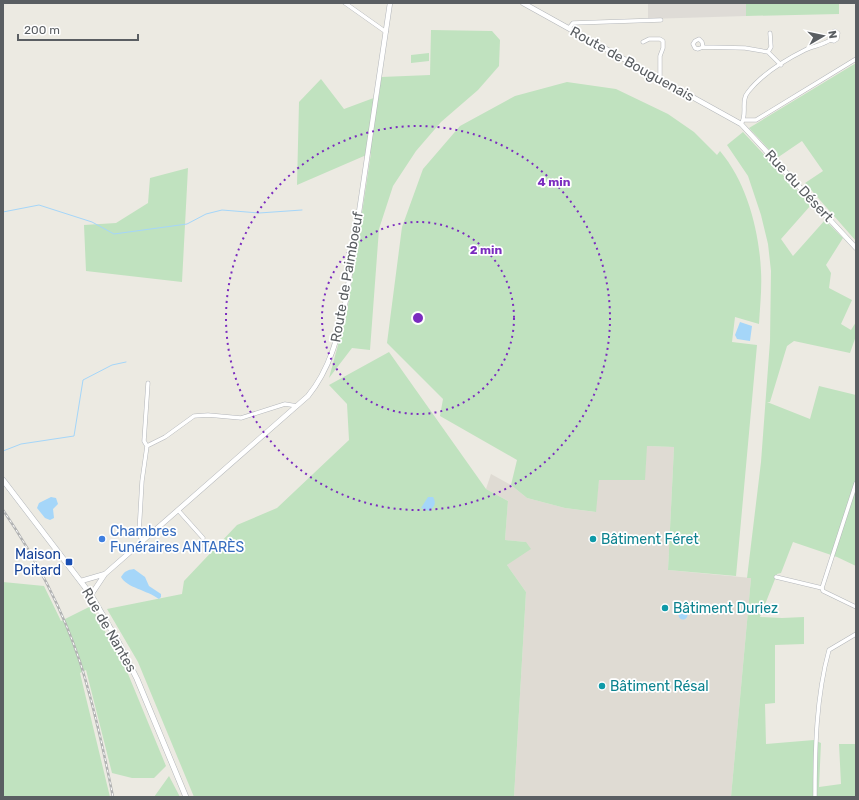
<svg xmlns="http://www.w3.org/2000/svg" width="859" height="800" font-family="Rubik,sans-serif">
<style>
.industrial{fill:#dedbd6}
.education{fill:#dfdbd3}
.green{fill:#c0e2bf}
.water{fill:#a5d6f9}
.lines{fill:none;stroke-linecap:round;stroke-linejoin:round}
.stream{stroke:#a5d6f9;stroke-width:1}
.minor-casing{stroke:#b4b7bb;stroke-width:4.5}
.tertiary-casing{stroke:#b4b7bb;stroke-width:5.5}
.secondary-casing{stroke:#b3b7bb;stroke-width:6}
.minor{stroke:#fff;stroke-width:3.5}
.tertiary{stroke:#fff;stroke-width:4.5}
.secondary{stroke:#fff;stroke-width:5}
.rail-casing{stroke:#b2b3b3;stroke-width:2.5}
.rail{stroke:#fff;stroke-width:1;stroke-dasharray:3;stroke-linecap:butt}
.ring{fill:none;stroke:#7b2cbf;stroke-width:2;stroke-dasharray:2 4}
.shop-dot{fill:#3f7fe0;stroke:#fff;stroke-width:1.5}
.culture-dot{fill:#0f9aa8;stroke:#fff;stroke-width:1.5}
.transit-dot{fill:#1a4fb4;stroke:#fff;stroke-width:1.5}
.labels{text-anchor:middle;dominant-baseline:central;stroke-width:3.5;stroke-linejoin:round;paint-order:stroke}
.street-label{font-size:14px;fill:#5a5e62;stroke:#fff}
.shop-label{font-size:14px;fill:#366cbe;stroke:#fff;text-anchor:start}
.culture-label{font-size:14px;fill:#0d838f;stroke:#fff;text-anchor:start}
.transit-label{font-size:14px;fill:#164399;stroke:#fff;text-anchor:end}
.centre{fill:#7b2cbf;stroke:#fff;stroke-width:2}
.ring-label{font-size:12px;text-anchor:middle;font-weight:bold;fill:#7b2cbf;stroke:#fff;stroke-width:3.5;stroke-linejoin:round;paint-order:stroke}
</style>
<rect width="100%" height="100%" fill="#eceae2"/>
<path class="industrial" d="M 648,3 L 746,3 L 746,16 L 648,19 Z"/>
<path class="education" d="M 647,446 L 674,447 L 668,570 L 751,578 L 731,797 L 514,797 L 526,592 L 507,565 L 526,542 L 505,540 L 508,501 L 486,489 L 491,474 L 511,485 L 527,498 L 565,508 L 595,512 L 599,479 L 610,479 Z"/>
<path class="green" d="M 746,3 L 839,3 L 839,14 L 746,16 Z
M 431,30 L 492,31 L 500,40 L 499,66 L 478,90 L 441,122 L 416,151 L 393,186 L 379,229 L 370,350 L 352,348 L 329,378 L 347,312 L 371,153 L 297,185 L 299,102 L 321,79 L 344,109 L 379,96 L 381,77 L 430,75 Z
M 429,53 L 429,61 L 411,63 L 411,55 Z
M 856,63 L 856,241 L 805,183 L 823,171 L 802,141 L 777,158 L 749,128 Z
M 567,82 L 616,89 L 668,114 L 694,132 L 717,155 L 720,151 C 747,183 759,230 761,271 C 762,289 760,306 759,324 L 735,317 L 732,342 L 757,345 L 736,576 L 668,570 L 674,447 L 647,446 L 645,480 L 599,480 L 596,512 L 565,508 L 527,498 L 511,485 L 517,460 L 440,416 L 443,399 L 387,343 L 402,227 L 423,169 L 460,126 L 515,96 Z
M 743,132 L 811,205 L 781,239 L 793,256 L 825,220 L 843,238 L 826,265 L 831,273 L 829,288 L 852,300 L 841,324 L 851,330 L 856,322 L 856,336 L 850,353 L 794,341 L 787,346 L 770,402 L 767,402 L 810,419 L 819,386 L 856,395 L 856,566 L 837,557 L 793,542 L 781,573 L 777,574 L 760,617 L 782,618 L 804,617 L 804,644 L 775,645 L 775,703 L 765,704 L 766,744 L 814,740 L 821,743 L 819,787 L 841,784 L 839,744 L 856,744 L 856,797 L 731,797 L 751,578 L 747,578 L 761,462 L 770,341 L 771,271 L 768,244 L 761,215 L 748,176 L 727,145 Z
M 188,168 L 182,282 L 86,271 L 84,225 L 116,223 L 148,203 L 150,178 Z
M 389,352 L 486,489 L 508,501 L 505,540 L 526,542 L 531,549 L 507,565 L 526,592 L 514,797 L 194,797 L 138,662 L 107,609 L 182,594 L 184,581 L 237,525 L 277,508 L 349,440 L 347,404 L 329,385 Z
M 3,582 L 44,586 L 61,621 L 91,606 L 117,653 L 119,652 L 166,766 L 154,778 L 132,778 L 112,773 L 86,670 L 80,673 L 110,797 L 3,797 Z
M 169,776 L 180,797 L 154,797 Z"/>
<path class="water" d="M 740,322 L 752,326 L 750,341 L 737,339 L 735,335 Z
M 51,497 L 56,498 L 58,504 L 53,509 L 54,518 L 50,520 L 45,518 L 37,508 L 39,503 Z
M 428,497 L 433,497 C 437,504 434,507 429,511 L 421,508 Z
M 134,569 L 145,577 L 149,586 L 161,594 L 161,597 L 159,599 C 147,590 127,588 121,577 C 125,571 127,570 134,569 Z
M678.5 615a4.5 4.5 0 1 1 9 0a4.5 4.5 0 1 1-9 0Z"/>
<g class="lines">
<path class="stream" d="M 3,212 L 39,205 L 92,222 L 114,234 L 187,224 L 206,214 L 222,210 L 259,213 L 302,210
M 3,451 L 21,444 L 74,436 L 83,380 L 112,365 L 126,362"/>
<g class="minor-casing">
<path id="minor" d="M 345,3 L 386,32
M 569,28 L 573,23 L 661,20
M 643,42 L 649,39 L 660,39 L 663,41 L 663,48 L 660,56 L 660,79
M 703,47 L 702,42 L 699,39 L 695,41 L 693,44 L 695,48 L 698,49 L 703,47 L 745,48 L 768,52 L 781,65
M 768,52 L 771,47 L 770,33
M 744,120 L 756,120 L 856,59
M 741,124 C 748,115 740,101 748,92 C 761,75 785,60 805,50 C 813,46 823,45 830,40 L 834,41 L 837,39 L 838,33 L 835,31 L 830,33 L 830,40
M 147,446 L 165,437 L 194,416 L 208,415 L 241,418 L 285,404 L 297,406
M 856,483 L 822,588 L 823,591 L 856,607
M 178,510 L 203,538
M 142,541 L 139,533 L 142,481 L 147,446 L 144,441 L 148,383
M 776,577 L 822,588
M 815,797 C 815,749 816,697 829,650 L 856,634"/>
</g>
<g class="tertiary-casing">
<path id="tertiary" d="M 523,3 L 741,124 L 856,248
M 81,581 L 105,574
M 91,595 L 105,574 L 308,396 C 331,368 338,335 346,300 L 390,3"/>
</g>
<g class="secondary-casing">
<path id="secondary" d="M 3,480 L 91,595 L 120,645 L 137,679 L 186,797"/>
</g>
<use href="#minor" class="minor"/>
<use href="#tertiary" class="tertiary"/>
<use href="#secondary" class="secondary"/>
<g class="rail-casing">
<path id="rail" d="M 3,510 C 35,557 62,608 80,662 C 94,706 104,752 113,797"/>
</g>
<use href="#rail" class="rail"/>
</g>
<g class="ring">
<circle cx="418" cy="318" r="96"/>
<circle cx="418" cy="318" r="192"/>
</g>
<circle class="shop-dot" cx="102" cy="539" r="4"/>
<g class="culture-dot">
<circle cx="593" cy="539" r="4"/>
<circle cx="665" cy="608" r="4"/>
<circle cx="602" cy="686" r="4"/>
</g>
<rect class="transit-dot" x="65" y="558" width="8" height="8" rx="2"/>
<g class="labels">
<g class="street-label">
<text transform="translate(632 64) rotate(29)">Route de Bouguenais</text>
<text transform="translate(799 186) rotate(47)">Rue du Désert</text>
<text transform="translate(347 277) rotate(-80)">Route de Paimboeuf</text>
<text transform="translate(109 630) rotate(60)">Rue de Nantes</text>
</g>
<g class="shop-label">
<text x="110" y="531">Chambres<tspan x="110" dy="16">Funéraires ANTARÈS</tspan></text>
</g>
<g class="culture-label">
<text x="601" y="539">Bâtiment Féret</text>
<text x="673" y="608">Bâtiment Duriez</text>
<text x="610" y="686">Bâtiment Résal</text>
</g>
<g class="transit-label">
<text x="61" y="554">Maison<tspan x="61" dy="16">Poitard</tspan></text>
</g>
</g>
<circle cx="418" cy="318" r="6" class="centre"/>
<g class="ring-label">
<text x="554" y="186">4 min</text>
<text x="486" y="254">2 min</text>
</g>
<rect width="859" height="800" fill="none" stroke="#5a5e62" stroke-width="8"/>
<g transform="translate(823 36) rotate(81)" stroke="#ffffff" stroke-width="3" paint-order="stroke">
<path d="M0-3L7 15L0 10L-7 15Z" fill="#5a5e62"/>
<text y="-6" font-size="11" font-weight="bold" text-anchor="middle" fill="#5a5e62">N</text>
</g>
<path d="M18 34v6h120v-6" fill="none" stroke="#5a5e62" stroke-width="2"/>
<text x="24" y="34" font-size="12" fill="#5a5e62" stroke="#ffffff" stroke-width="3" paint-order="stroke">200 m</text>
</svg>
